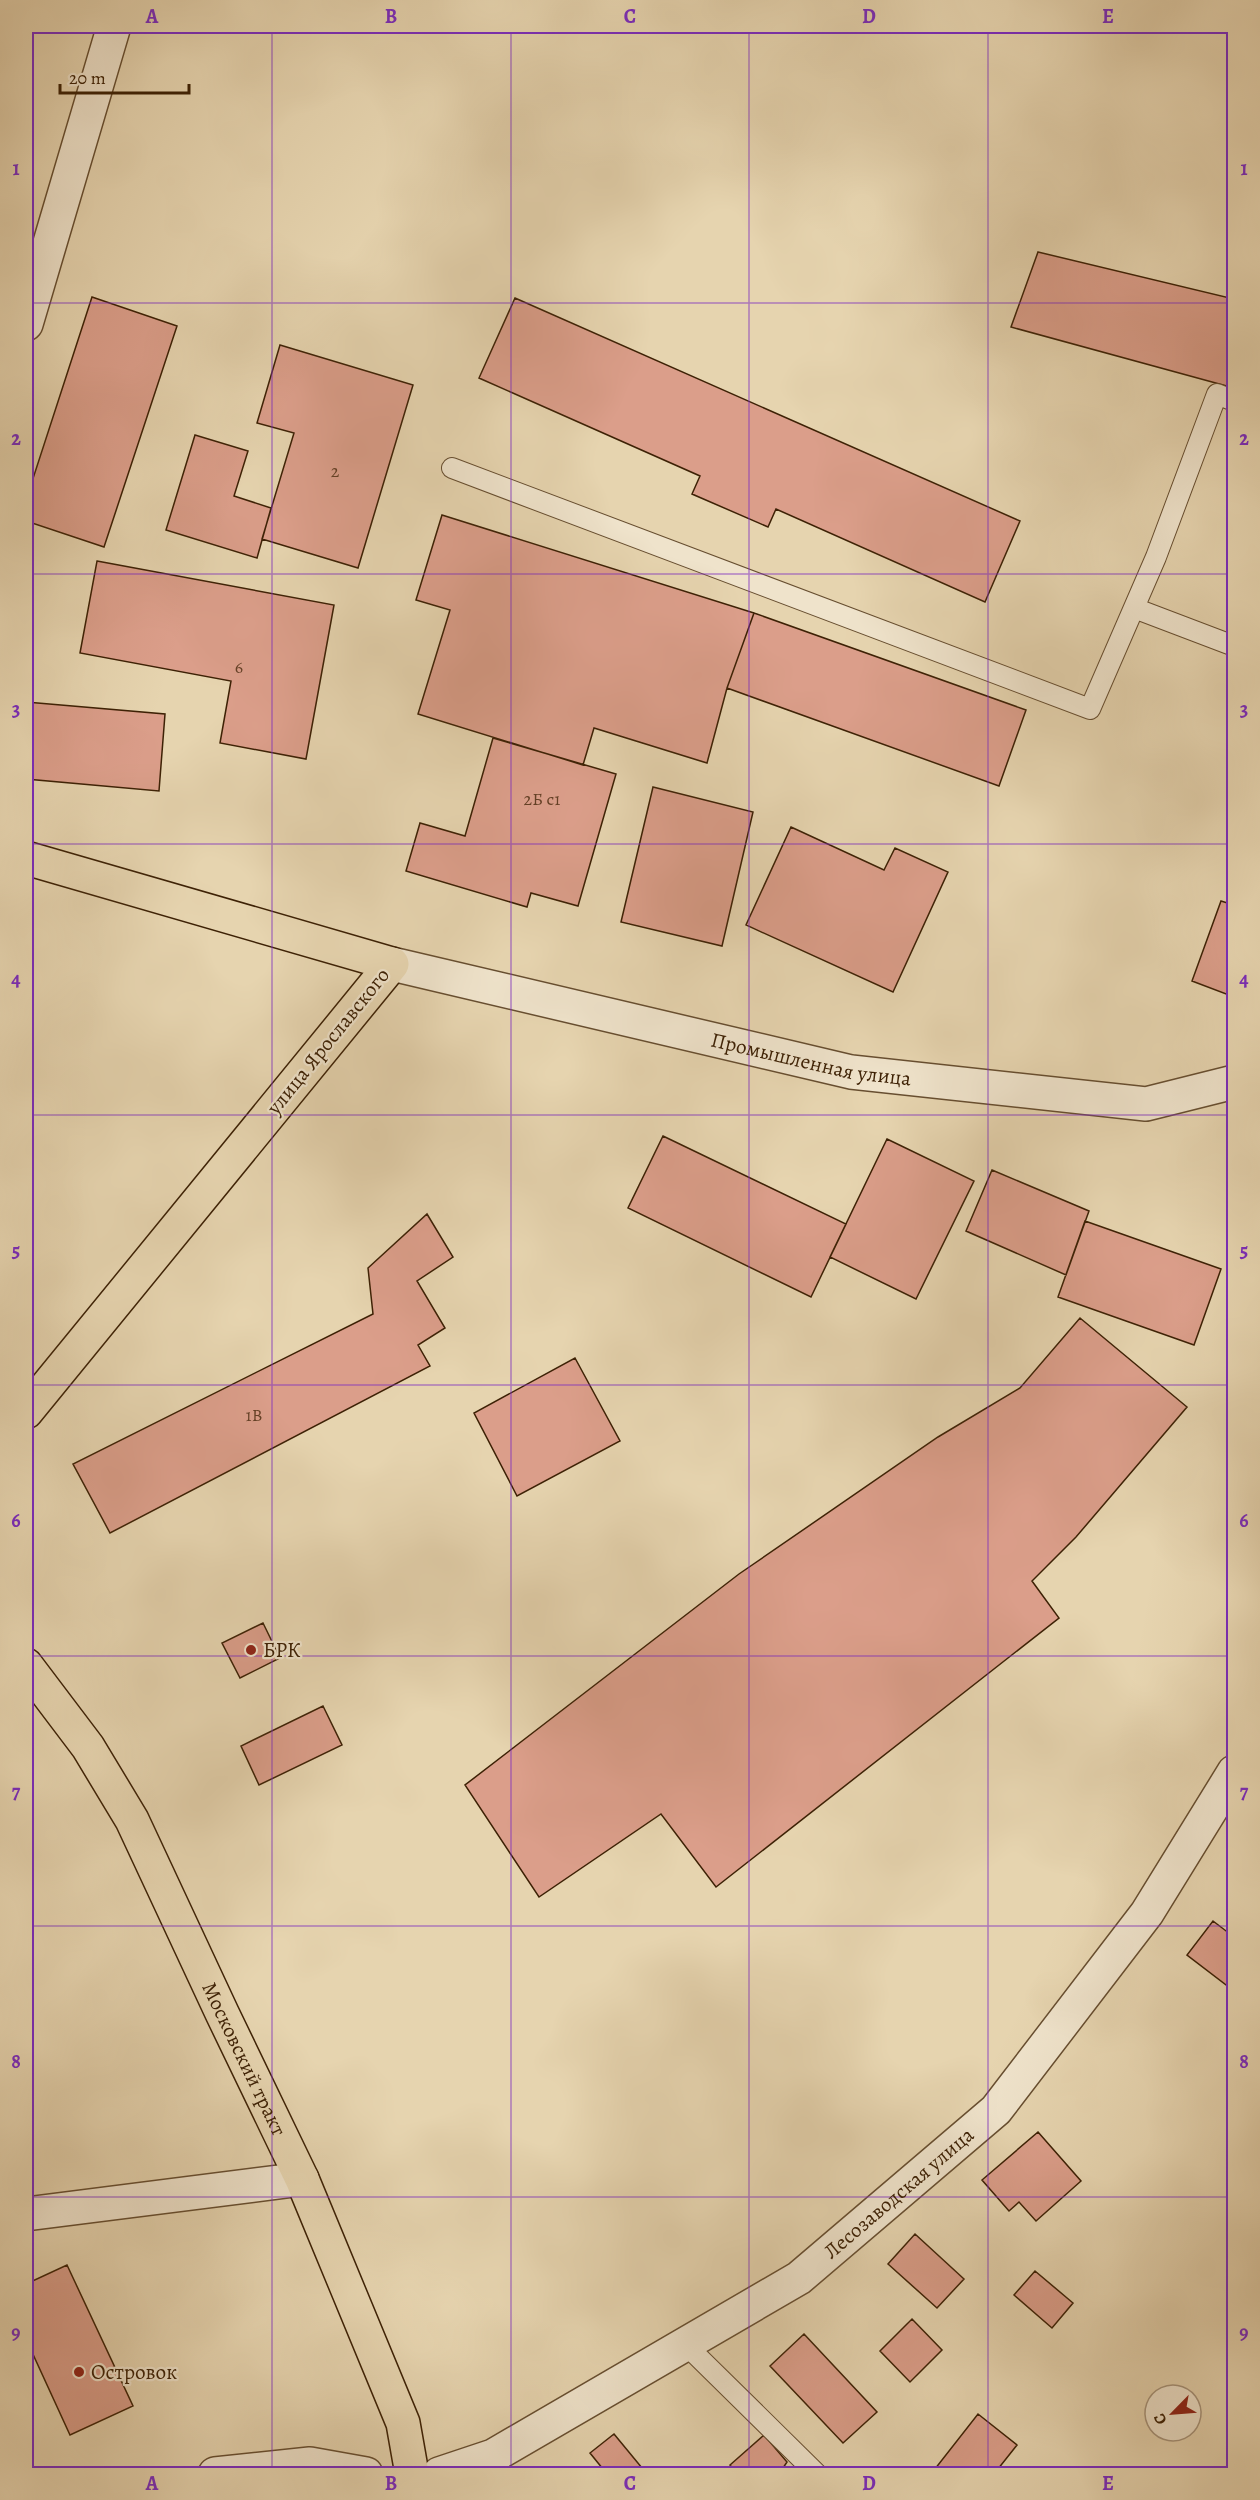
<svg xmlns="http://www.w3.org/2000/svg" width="1260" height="2500" font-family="Alegreya,serif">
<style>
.building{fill:#db9e8a;stroke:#3d2105;stroke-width:1.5}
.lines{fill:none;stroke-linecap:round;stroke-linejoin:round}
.lane-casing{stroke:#674e30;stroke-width:22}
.street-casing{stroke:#674e30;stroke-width:36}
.primary-casing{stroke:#3d2105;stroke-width:36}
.lane{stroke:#efe3cb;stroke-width:20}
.street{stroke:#efe3cb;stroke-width:33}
.primary{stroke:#e6d4af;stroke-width:33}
.grid{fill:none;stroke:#7b2cbf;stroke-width:1.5;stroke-opacity:0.55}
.poi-dot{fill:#8f2418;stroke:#efe3cb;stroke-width:2}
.labels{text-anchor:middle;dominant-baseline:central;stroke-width:4.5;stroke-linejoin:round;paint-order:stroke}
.number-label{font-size:18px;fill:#644026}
.street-label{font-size:21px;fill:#3d2105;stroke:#efe3cb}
.poi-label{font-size:21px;fill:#3d2105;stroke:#efe3cb;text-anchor:start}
.neatline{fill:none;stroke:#7b2cbf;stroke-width:2}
.grid-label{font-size:20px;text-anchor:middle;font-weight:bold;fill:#7b2cbf}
</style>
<rect width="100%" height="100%" fill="#e6d4af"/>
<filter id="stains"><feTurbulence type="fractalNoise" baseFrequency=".00333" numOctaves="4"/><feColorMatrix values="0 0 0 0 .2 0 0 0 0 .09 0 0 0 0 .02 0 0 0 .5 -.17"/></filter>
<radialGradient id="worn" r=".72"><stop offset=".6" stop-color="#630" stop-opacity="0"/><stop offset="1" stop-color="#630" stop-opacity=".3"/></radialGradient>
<path class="building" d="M 1038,252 L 1234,299 L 1234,388 L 1011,327 Z
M 92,297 L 177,326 L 104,547 L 26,521 L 26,500 Z
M 515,298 L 1020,521 L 985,602 L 776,509 L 768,527 L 692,494 L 700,476 L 479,378 Z
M 280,345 L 413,385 L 358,568 L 262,539 L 294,433 L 257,423 Z
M 195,435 L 248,451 L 234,496 L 271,508 L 257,558 L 166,530 Z
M 442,515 L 754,613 L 727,688 L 707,763 L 594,728 L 583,765 L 418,714 L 450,610 L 416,600 Z
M 97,561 L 334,605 L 306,759 L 220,743 L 231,681 L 80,653 Z
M 754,613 L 1026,710 L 999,786 L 727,688 Z
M 26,702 L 165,714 L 159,791 L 26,779 Z
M 493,738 L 616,774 L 578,906 L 531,893 L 527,907 L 406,871 L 420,823 L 465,836 Z
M 653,787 L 753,812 L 722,946 L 621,922 Z
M 791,827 L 884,870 L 895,848 L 948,872 L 893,992 L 746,925 Z
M 1221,901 L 1234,905 L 1234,997 L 1192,981 Z
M 663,1136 L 846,1224 L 811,1297 L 628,1208 Z
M 887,1139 L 974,1181 L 916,1299 L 830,1257 Z
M 992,1170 L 1089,1211 L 1066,1275 L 966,1231 Z
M 427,1214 L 453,1257 L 417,1281 L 445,1328 L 418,1345 L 430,1366 L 110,1533 L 73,1464 L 373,1314 L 368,1268 Z
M 1085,1221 L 1221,1269 L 1194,1345 L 1058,1297 Z
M 1080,1318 L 1187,1407 L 1076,1537 L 1032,1581 L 1059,1618 L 716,1887 L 661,1814 L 539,1897 L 465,1785 L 739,1574 L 938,1437 L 1020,1388 Z
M 575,1358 L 620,1441 L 517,1496 L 474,1413 Z
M 263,1623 L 280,1658 L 240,1678 L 222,1643 Z
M 323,1706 L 342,1745 L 259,1785 L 241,1746 Z
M 1213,1921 L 1234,1937 L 1234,1991 L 1187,1955 Z
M 1038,2132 L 1081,2181 L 1036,2221 L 1019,2202 L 1009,2211 L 982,2180 Z
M 915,2234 L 964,2279 L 937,2308 L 888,2264 Z
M 67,2265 L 133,2406 L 70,2435 L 26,2339 L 26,2284 Z
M 1035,2271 L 1073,2303 L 1052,2328 L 1014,2295 Z
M 912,2319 L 942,2350 L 910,2382 L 880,2351 Z
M 804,2334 L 877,2412 L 843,2443 L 770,2366 Z
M 978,2414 L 1017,2445 L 994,2474 L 931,2474 Z
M 614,2434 L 647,2474 L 607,2474 L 590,2453 Z
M 764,2435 L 787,2462 L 779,2474 L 738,2474 L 730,2465 Z"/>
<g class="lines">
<g class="lane-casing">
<path id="lane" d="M 452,468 L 1090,709 L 1156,557 L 1217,394 L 1234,401
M 1134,608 L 1234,646
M 685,2344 L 817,2474"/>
</g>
<g class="street-casing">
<g id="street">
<path d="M 26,324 L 114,26"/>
<path id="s1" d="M 392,964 L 851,1072 L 1146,1104 L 1234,1082"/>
<path d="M 26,2214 L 302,2179"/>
<path d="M 215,2474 L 310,2464 L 366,2474"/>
<path id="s2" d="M 439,2474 L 493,2456 L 799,2278 L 996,2110 L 1147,1913 L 1234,1772"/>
</g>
</g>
<g class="primary-casing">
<g id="primary">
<path d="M 26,858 L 392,964 L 26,1412"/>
<path id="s3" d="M 26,1665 L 88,1747 L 132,1820 L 222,2013 L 302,2179 L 403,2423 L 412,2474"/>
</g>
</g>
<use href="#lane" class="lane"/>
<use href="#street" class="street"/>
<use href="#primary" class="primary"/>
</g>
<path class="grid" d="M 272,26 L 272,2474M 511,26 L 511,2474M 749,26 L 749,2474M 988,26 L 988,2474M 26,303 L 1234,303M 26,574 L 1234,574M 26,844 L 1234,844M 26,1115 L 1234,1115M 26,1385 L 1234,1385M 26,1656 L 1234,1656M 26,1926 L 1234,1926M 26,2197 L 1234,2197"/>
<g class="poi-dot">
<circle cx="251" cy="1650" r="6"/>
<circle cx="79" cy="2372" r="6"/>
</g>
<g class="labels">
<g class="number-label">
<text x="335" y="471">2</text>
<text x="239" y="667">6</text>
<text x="542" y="799">2Б с1</text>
<text x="254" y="1415">1В</text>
</g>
<g class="street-label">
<text transform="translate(328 1041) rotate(-51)">улица Ярославского</text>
<text stroke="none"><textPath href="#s1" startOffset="430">Промышленная улица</textPath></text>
<text stroke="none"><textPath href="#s3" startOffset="452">Московский тракт</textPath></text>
<text stroke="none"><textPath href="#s2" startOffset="542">Лесозаводская улица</textPath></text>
</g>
<g class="poi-label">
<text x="263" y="1650">БРК</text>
<text x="91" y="2372">Островок</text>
</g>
</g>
<rect width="1260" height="2500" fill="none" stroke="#e6d4af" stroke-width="66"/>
<g transform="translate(1173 2413) rotate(245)"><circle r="28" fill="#efe3cb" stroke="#a8957c" stroke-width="1.5"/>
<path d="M0-4.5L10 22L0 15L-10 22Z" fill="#8f2418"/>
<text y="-9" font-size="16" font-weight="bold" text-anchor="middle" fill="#3d2105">С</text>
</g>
<path d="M60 84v9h129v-9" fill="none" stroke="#3d2105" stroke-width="3"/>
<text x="69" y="84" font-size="18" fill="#3d2105" stroke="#efe3cb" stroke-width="4.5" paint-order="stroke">20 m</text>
<rect x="33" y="33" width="1194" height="2434" class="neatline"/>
<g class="grid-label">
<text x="152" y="23">A</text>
<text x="391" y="23">B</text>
<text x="630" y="23">C</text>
<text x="869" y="23">D</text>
<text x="1108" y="23">E</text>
<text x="16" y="175">1</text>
<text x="1244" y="175">1</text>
<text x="16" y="445">2</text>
<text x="1244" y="445">2</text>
<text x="16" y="716">3</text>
<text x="1244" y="716">3</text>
<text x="16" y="986">4</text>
<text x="1244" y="986">4</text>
<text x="16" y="1257">5</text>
<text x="1244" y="1257">5</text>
<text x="16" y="1527">6</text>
<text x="1244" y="1527">6</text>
<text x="16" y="1798">7</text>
<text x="1244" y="1798">7</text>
<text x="16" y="2068">8</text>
<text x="1244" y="2068">8</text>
<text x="16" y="2339">9</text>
<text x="1244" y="2339">9</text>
<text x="152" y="2490">A</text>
<text x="391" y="2490">B</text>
<text x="630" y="2490">C</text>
<text x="869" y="2490">D</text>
<text x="1108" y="2490">E</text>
</g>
<rect width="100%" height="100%" filter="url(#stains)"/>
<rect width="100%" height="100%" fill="url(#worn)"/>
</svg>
